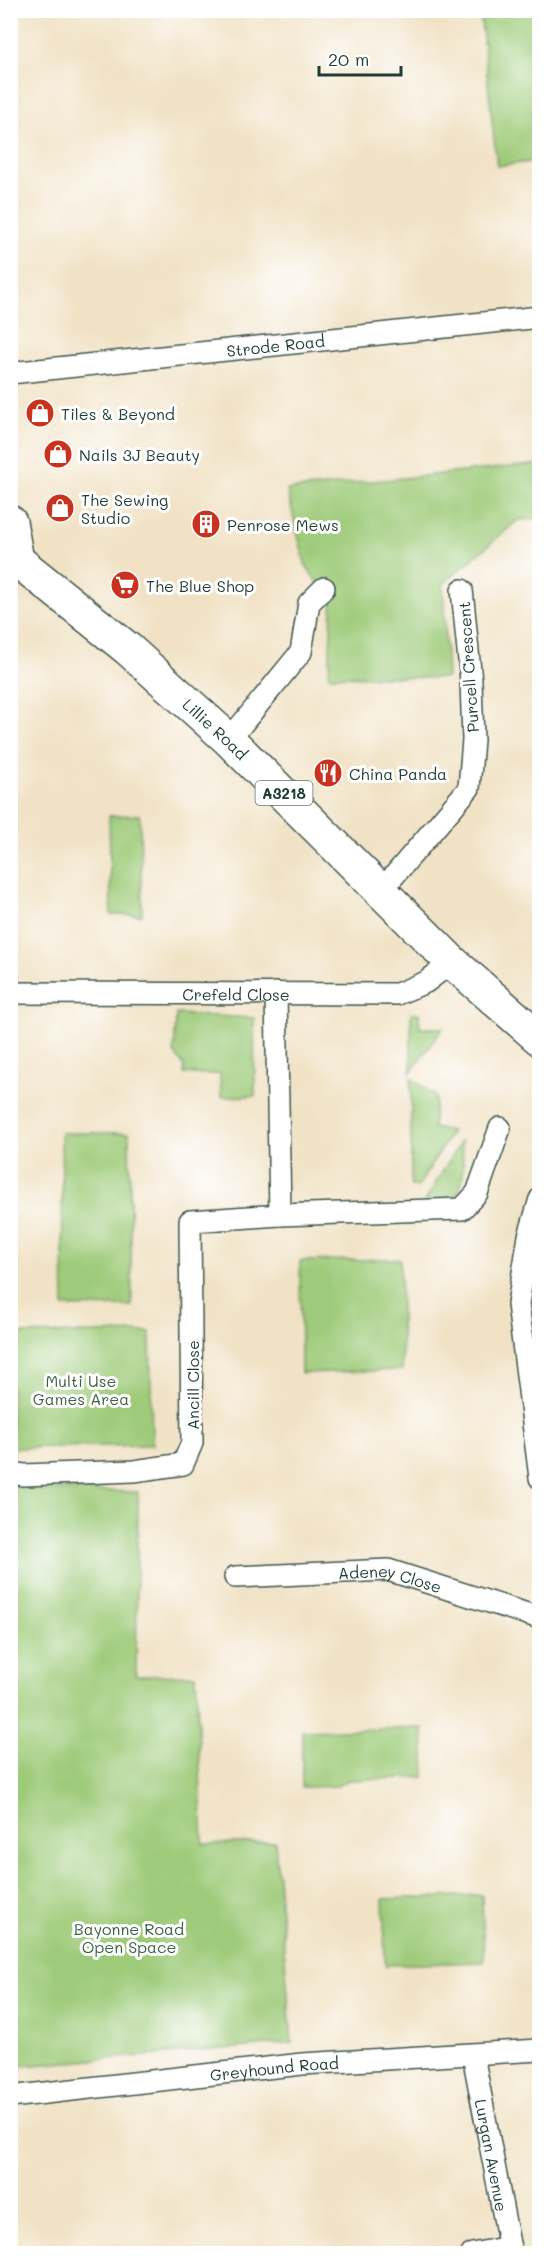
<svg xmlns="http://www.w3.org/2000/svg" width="550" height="2264" font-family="Mali,sans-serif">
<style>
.green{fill:#9ecb79;stroke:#5e8456;stroke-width:1.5}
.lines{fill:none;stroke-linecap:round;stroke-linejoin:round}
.minor-casing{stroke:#3e564a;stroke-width:24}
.primary-casing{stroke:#3e564a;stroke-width:36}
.minor{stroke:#fff;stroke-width:21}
.primary{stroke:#fff;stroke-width:33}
.labels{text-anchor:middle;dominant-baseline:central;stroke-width:6;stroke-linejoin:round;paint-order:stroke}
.shield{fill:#fff;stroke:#627771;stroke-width:1.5}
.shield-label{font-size:15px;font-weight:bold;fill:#1f3d34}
.street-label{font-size:16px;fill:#1f3d34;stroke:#fff}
.poi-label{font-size:16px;fill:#1f3d34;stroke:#fff;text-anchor:start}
.park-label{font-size:16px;fill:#3f6045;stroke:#fff}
</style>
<rect width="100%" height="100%" fill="#fff"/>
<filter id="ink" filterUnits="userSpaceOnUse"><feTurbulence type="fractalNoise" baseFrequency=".0167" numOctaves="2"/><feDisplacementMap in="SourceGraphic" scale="12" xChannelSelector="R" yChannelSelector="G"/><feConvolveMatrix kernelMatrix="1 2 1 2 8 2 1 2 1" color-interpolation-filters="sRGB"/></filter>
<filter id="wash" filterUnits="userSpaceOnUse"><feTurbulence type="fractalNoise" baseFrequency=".008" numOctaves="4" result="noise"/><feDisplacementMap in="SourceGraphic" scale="24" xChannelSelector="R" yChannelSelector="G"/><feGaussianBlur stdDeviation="1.35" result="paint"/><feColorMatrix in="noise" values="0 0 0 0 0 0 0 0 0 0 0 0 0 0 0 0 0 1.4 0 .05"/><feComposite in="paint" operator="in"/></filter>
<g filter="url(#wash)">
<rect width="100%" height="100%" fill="#f1e2c5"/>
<path class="green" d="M 480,11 L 539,11 L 539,161 L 497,166 Z
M 539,464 L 539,519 L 518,520 L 443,584 L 447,678 L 329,676 L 332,605 L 305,564 L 287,490 Z
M 140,815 L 142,915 L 111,915 L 109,816 Z
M 411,1013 L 419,1013 L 420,1028 L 443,1028 L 411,1072 Z
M 176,1014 L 254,1018 L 255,1096 L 221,1097 L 220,1074 L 184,1074 L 184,1066 L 174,1053 Z
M 411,1078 L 436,1096 L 433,1128 L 452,1131 L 418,1187 L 411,1186 Z
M 61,1133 L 129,1133 L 132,1306 L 64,1307 Z
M 461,1141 C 463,1163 468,1183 452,1200 L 425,1201 Z
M 400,1259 L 402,1370 L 301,1373 L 300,1261 Z
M 150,1332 L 152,1445 L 11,1448 L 11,1334 Z
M 11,1488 L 138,1492 L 136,1676 L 196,1675 L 203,1844 L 275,1842 L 292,2043 L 11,2067 Z
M 423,1728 L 425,1777 L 348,1780 L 338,1786 L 302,1787 L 302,1731 Z
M 482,1895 L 484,1962 L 385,1965 L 383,1899 Z"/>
</g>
<g filter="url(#ink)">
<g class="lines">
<g class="minor-casing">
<g id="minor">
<path id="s1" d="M 10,373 L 540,317"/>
<path d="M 229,740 L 301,652 L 309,603 L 324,588"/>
<path d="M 381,891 L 469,788 L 473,740 L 471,681 L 462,590"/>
<path id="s2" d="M 10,993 L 397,994 L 426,982 L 452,962"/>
<path d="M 540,1199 L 529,1236 L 518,1304 L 540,1478"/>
<path d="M 280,1215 L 462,1209 L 477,1193 L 500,1128"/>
<path d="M 10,1472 L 23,1475 L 134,1471 L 183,1464 L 192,1443 L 190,1221 L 280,1215 L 276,993"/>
<path id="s3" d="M 235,1577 L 388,1570 L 540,1618"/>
<path id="s4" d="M 473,2055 L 511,2254"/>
<path id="s5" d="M 10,2097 L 302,2064 L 540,2050"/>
<path d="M 472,2254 L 510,2247"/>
</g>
</g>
<g class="primary-casing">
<g id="primary">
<path d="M 10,522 L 17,560"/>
<path id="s6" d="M 10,558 L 17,560 L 128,649 L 229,740 L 452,962 L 540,1039"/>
</g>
</g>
<use href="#minor" class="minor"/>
<use href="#primary" class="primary"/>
</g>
</g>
<defs>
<g id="shop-disc" transform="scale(1.5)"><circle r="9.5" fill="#c8321e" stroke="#fff"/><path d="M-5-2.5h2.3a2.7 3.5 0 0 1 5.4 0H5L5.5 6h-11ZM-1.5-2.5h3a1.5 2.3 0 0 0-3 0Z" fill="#fff"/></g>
<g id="building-disc" transform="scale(1.5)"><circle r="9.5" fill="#c8321e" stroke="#fff"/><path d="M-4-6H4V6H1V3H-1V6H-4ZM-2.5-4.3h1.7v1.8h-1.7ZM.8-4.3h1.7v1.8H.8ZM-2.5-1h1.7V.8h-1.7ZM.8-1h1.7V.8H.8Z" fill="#fff"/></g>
<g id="supermarket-disc" transform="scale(1.5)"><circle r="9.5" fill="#c8321e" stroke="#fff"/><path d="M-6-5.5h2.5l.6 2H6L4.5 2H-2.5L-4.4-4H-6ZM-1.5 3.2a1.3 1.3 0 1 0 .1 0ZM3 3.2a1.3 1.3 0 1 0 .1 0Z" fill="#fff"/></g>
<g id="restaurant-disc" transform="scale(1.5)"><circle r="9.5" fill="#c8321e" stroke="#fff"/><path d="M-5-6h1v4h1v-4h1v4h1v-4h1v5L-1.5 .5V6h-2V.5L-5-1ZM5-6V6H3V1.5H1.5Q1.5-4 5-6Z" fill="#fff"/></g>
</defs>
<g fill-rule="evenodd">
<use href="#shop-disc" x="40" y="413"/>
<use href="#shop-disc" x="58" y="454"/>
<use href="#shop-disc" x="60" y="508"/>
<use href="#building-disc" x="206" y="524"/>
<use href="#supermarket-disc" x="125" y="585"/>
<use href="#restaurant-disc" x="328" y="773"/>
</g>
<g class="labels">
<rect class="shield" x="255.5" y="781" width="57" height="24" rx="4.5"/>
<g class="shield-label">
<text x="284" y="793">A3218</text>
</g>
<g class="street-label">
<text stroke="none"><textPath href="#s1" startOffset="267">Strode Road</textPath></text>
<text transform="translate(468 667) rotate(-94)">Purcell Crescent</text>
<text stroke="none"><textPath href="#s6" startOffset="268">Lillie Road</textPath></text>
<text stroke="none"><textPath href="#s2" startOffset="226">Crefeld Close</textPath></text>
<text transform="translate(192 1385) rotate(-90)">Ancill Close</text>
<text stroke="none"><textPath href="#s3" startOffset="156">Adeney Close</textPath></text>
<text stroke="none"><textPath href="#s5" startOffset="266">Greyhound Road</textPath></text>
<text stroke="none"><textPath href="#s4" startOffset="102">Lurgan Avenue</textPath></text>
</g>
<g class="poi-label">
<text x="61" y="413">Tiles &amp; Beyond</text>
<text x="79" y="454">Nails 3J Beauty</text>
<text x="81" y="499">The Sewing<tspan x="81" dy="18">Studio</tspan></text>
<text x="227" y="524">Penrose Mews</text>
<text x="146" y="585">The Blue Shop</text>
<text x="349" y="773">China Panda</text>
</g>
<g class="park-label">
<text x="81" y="1380">Multi Use<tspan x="81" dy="18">Games Area</tspan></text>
<text x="129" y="1928">Bayonne Road<tspan x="129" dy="18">Open Space</tspan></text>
</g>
</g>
<rect width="550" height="2264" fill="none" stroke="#fff" stroke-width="36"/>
<path d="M319 66v9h82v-9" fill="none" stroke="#1f3d34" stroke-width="3"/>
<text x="328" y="66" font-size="18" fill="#1f3d34" stroke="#ffffff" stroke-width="4.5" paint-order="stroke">20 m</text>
</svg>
